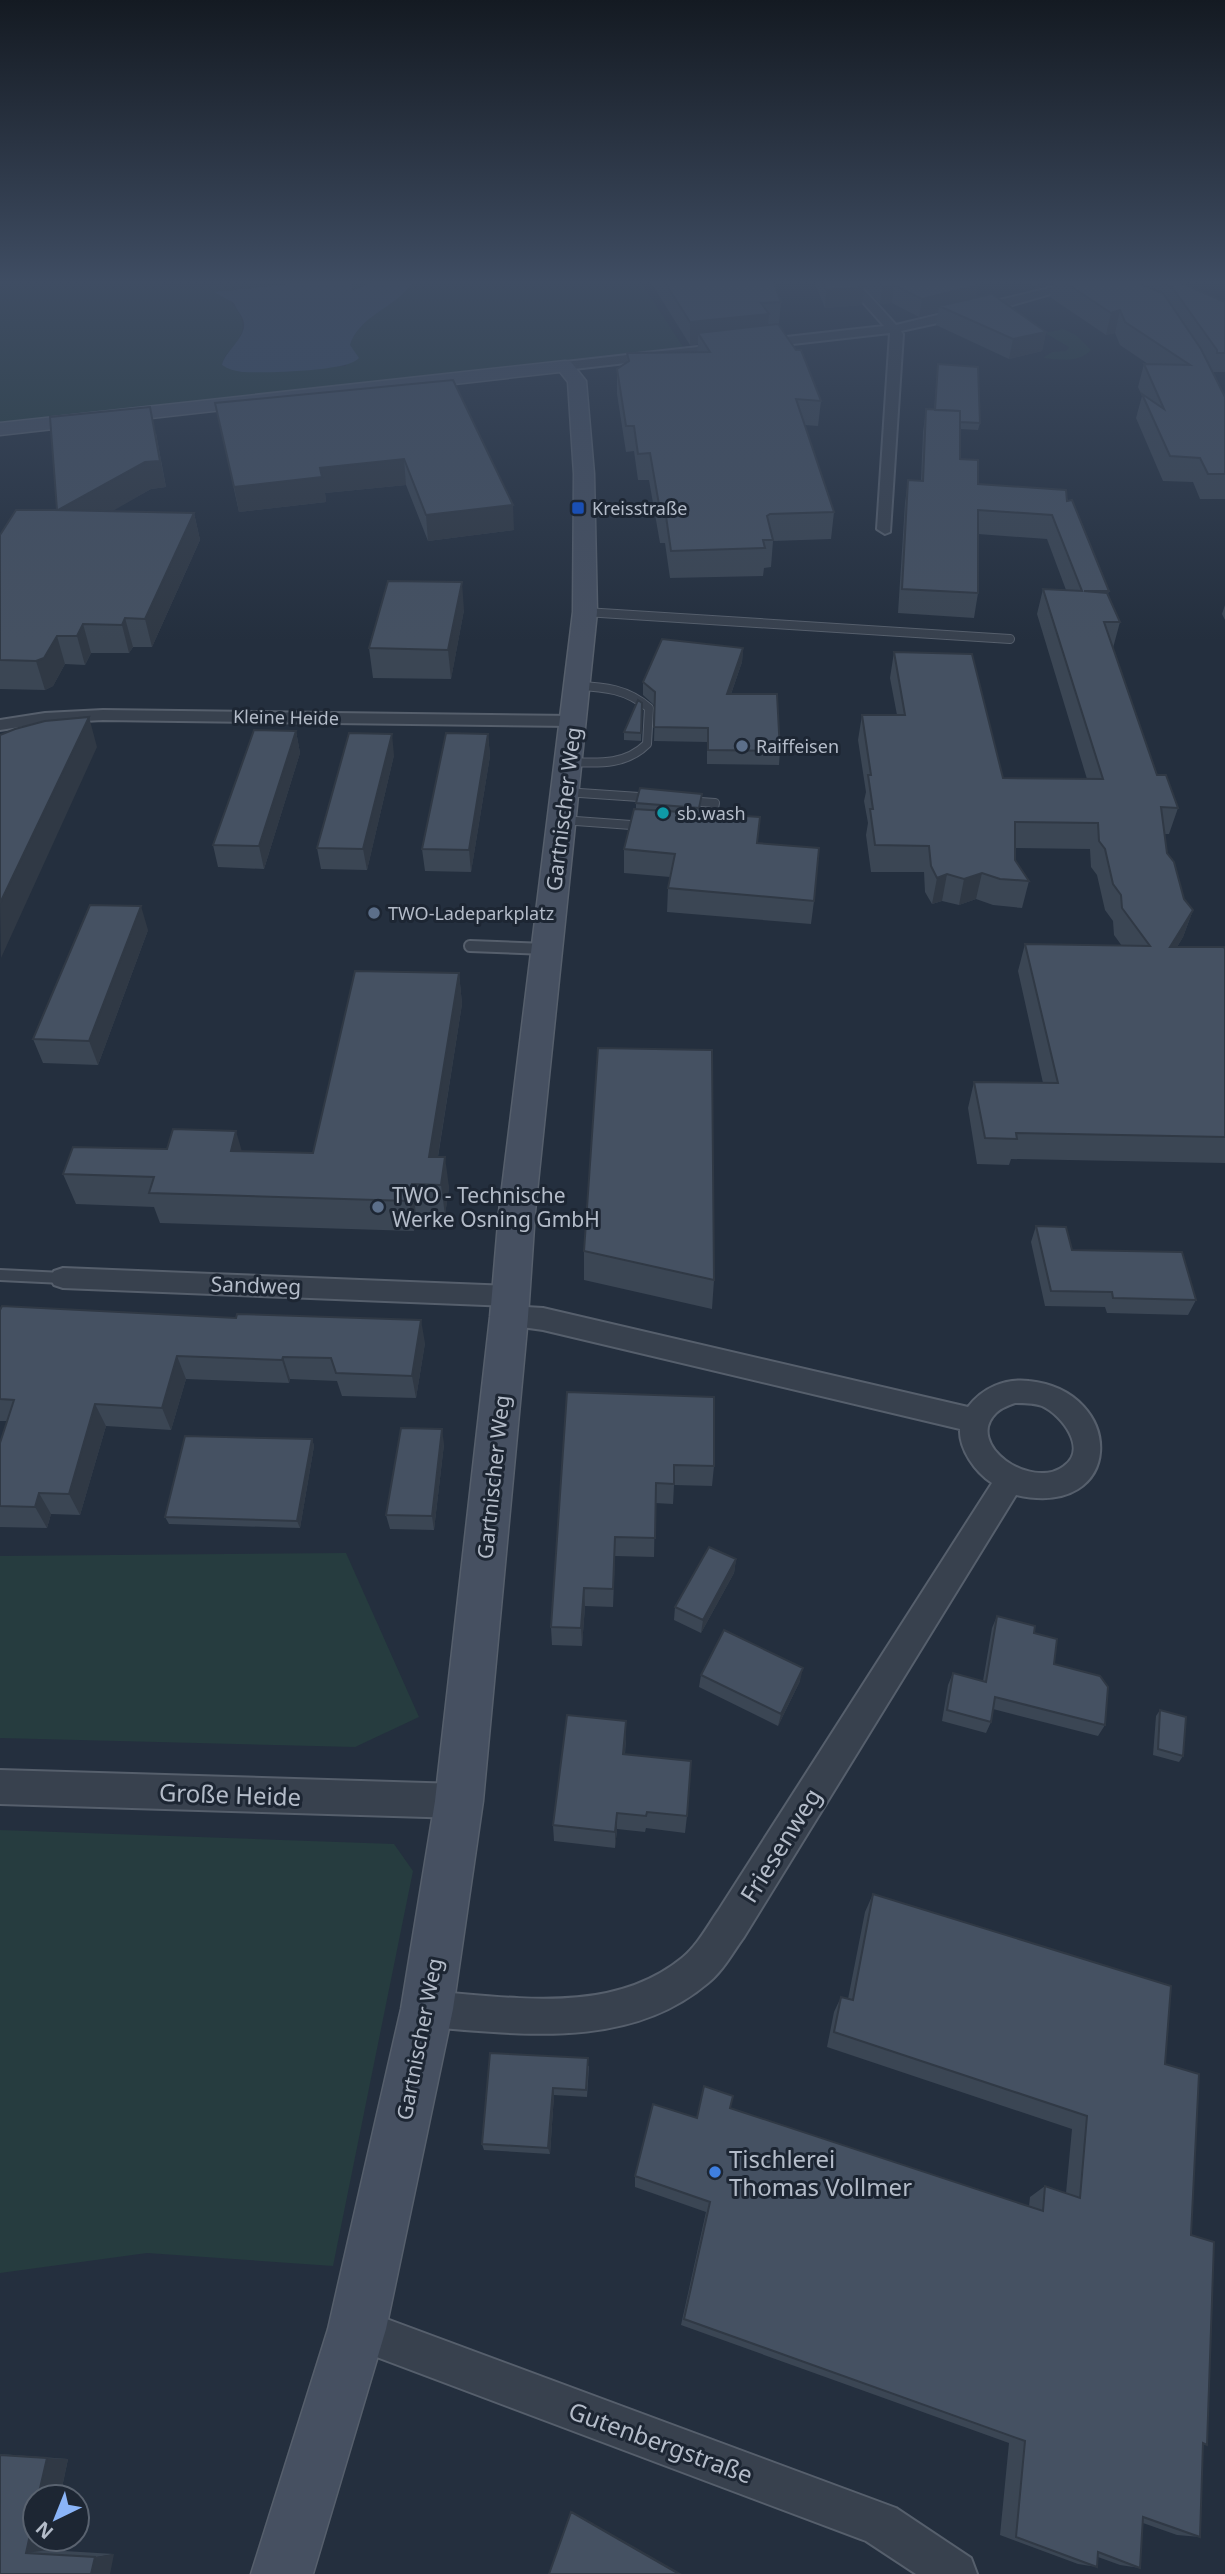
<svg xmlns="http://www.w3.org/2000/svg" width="1225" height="2574" font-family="'Noto Sans',sans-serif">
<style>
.green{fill:#263c3f}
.water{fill:#394c67}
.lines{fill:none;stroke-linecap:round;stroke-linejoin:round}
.lane-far1-casing{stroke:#565f6c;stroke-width:10}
.lane-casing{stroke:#565f6c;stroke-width:14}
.street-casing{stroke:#565f6c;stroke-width:4}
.secondary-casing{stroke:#565f6c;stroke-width:3}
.lane-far1{stroke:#38414e;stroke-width:8}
.lane{stroke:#38414e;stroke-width:10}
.street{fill:#38414e;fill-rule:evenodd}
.secondary{fill:#465061;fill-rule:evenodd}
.wall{fill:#3b4654}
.shaded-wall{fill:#303945}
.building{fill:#455162;stroke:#303945;stroke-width:2}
.transit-dot{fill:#1a4fb4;stroke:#1d2633;stroke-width:2.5}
.service-dot{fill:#5c6f8a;stroke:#1d2633;stroke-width:2.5}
.culture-dot{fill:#0f9aa8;stroke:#1d2633;stroke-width:2.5}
.shop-dot{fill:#3f7fe0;stroke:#1d2633;stroke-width:2.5}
.labels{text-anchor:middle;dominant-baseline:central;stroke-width:6;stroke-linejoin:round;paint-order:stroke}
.far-poi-label{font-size:18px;fill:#b4bcc9;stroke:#1d2633;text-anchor:start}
.far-street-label{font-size:18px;fill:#b4bcc9;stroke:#1d2633}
.street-label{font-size:21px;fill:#b4bcc9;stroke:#1d2633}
.poi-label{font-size:21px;fill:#b4bcc9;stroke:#1d2633;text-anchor:start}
.near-street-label{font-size:24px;fill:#b4bcc9;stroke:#1d2633}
.near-poi-label{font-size:24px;fill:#b4bcc9;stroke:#1d2633;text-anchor:start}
</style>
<rect width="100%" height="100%" fill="#242f3e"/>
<path class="green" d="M 0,281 L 17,283 L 157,281 L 167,286 L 182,288 L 259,281 L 377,281 L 353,291 L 349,291 L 351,288 L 335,281 L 223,291 C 234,310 252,318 237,342 C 231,350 224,354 222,365 L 242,372 L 346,366 C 348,357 348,346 353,338 C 365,314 395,306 411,285 L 410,281 L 640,281 L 683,347 L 0,423 Z
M 1063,329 L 1076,335 L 1091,350 C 1079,363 1060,360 1043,358 L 1052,352 L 1066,351 L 1069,347 L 1045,333 Z
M 346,1553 L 419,1717 L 355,1747 L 0,1738 L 0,1556 Z
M 0,1830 L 394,1844 L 413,1871 L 333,2266 L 147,2253 L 0,2273 Z"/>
<path class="water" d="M 322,281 L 343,281 L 353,285 L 351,291 L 377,281 L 410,281 L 411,285 C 394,308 359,316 350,345 L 359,358 C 348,372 262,373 242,372 C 235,371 228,369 222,365 C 225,351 246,338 244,323 C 243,315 236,310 234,303 L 214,292 Z"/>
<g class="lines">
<g class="lane-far1-casing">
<path id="lane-far1" d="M 585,612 L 1010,639
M 568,762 C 597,763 625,766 647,744 L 649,708 C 627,689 605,687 577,686
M 565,792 L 654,798
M 686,801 L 715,803 L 710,829
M 562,820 L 645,826"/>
</g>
<g class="lane-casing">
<path id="lane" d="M 470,946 L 546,949
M 0,1275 L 63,1278"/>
</g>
<g class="street-casing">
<path id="street" d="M 844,281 L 856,281 L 896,325 L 1078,281 L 1096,281 L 988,312 L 901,331 L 903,334 L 890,532 L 885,534 L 877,529 L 890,333 L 565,370 L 558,366 L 565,362 L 884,326 Z
M 103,710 L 573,716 L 582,721 L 573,726 L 103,720 L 45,723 L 0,730 L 0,720 L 45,713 Z
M 63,1268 L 511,1286 L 520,1289 L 524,1296 L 520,1303 L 511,1306 L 63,1288 L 54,1285 L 50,1278 L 54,1271 Z
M 509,1306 L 543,1308 L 968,1407 C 982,1388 1005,1378 1029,1381 C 1127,1391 1125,1520 1016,1495 L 744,1937 C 733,1952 723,1971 708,1983 C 629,2050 522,2034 427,2027 L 414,2022 L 409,2009 L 414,1996 L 427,1991 C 511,1997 611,2016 682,1958 C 697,1946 707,1927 718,1911 L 992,1483 C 975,1472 959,1449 960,1429 L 543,1330 L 500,1324 L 496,1317 L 500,1310 ZM 1015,1403 C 1024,1403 1034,1403 1042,1406 C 1062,1415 1088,1449 1064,1466 C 1031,1491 964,1444 996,1413 C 1001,1408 1009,1405 1015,1403 Z
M 0,1770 L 459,1784 L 471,1789 L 476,1801 L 471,1813 L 459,1818 L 0,1804 Z
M 357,2308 L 896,2508 L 971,2558 L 977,2574 L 916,2574 L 866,2541 L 342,2344 L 336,2329 L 342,2314 Z"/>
</g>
<g class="secondary-casing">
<path id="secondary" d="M 565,361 L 571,362 L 586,381 L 594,474 L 597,612 L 535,1212 L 528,1317 L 483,1801 L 453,2009 L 386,2329 L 313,2574 L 251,2574 L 328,2329 L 401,2009 L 435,1801 L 490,1317 L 499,1212 L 573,612 L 574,474 L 568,382 L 560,372 L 0,435 L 0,423 Z"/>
</g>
<use href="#lane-far1" class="lane-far1"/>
<use href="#lane" class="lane"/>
<use href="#street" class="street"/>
<use href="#secondary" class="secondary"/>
</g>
<path class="wall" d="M 650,281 L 773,281 L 781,302 L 779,324 L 768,325 L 821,401 L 818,426 L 805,425 L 834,512 L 831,539 L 773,541 L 771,567 L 764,568 L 763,576 L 670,578 L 665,543 L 660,543 L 649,480 L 638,480 L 634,451 L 626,452 L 617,394 L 617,369 L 627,362 L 627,353 L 697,352 L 698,344 L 690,345 Z
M 814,281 L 858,281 L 864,287 L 862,305 L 825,308 Z
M 859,281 L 971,281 L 976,297 L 1046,332 L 1042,351 L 1009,359 L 936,325 L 938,312 L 919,317 L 892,303 L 880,304 Z
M 1026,281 L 1189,281 L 1188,282 L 1184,284 L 1225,302 L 1225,372 L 1212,372 L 1225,397 L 1225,499 L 1200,499 L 1193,482 L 1163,481 L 1136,418 L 1142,396 L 1138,387 L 1144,364 L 1148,364 L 1120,345 L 1115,333 L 1106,335 L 1050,297 L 1053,284 L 1037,288 Z
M 938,364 L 980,423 L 978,430 L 960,429 L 960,459 L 978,484 L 1067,501 L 1109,591 L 1108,594 L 1120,622 L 1113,648 L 1157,775 L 1178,808 L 1169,834 L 1164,834 L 1167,853 L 1184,899 L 1193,910 L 1183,937 L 1177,947 L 1225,949 L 1225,1163 L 1011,1159 L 1009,1165 L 977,1164 L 968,1108 L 974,1082 L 1043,1083 L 1018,971 L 1025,944 L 1122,946 L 1114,935 L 1113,921 L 1105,910 L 1097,875 L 1091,867 L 1090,849 L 1015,848 L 1015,860 L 1029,881 L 1022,908 L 993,905 L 976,899 L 959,905 L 942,901 L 932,904 L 925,892 L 924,872 L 871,872 L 866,835 L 868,823 L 864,801 L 866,792 L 858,740 L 862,715 L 897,715 L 890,678 L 894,652 L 1003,778 L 1087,779 L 1037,614 L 1043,589 L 1066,590 L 1047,539 L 978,534 L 978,593 L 974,618 L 898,613 L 905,503 L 908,480 L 921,480 L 923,432 L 926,409 L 934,410 Z
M 453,380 L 514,530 L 428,541 L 406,485 L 325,493 L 326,502 L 239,512 L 215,403 Z
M 156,433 L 166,487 L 151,489 L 111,511 L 194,513 L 200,540 L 152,647 L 133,647 L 129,653 L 91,653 L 85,665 L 65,664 L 53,686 L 45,690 L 0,689 L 0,535 L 57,510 Z
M 1225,605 L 1225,620 L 1222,614 Z
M 464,610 L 451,679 L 373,678 L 369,648 Z
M 743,648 L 742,662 L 731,694 L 780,751 L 779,765 L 707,764 L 707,742 L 654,741 L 655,706 L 643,695 L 643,682 Z
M 642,703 L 641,741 L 624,740 L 624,732 Z
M 296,731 L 300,753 L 264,869 L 218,867 L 213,845 Z
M 488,734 L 490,756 L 471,872 L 425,871 L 422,849 Z
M 394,755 L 367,870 L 321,869 L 317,848 Z
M 702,794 L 700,813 L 758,843 L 814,901 L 811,924 L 667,912 L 668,888 L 670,877 L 624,873 L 624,849 L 636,809 L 636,803 Z
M 148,930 L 98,1065 L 43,1063 L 33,1039 Z
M 459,973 L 462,1004 L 438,1157 L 449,1187 L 445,1215 L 416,1214 L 414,1231 L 160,1223 L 154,1207 L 76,1204 L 63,1174 L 242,1151 L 313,1153 Z
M 1036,1226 L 1072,1250 L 1196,1300 L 1188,1315 L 1107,1313 L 1105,1307 L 1045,1306 L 1031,1242 Z
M 584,1251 L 714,1280 L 712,1309 L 584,1280 Z
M 0,1310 L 425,1343 L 416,1398 L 342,1396 L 337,1381 L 290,1379 L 289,1383 L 186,1379 L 171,1430 L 106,1426 L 80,1515 L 51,1514 L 47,1528 L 0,1527 L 0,1443 L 7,1421 L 0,1421 Z
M 567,1392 L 714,1466 L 712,1486 L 674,1485 L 673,1504 L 655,1503 L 654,1557 L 615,1556 L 613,1607 L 585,1606 L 582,1646 L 552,1645 L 551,1627 Z
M 312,1439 L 314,1446 L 300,1528 L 169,1524 L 165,1517 Z
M 444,1444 L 434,1530 L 390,1529 L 386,1515 Z
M 736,1559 L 734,1573 L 701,1633 L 674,1620 L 675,1607 Z
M 997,1616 L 1034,1633 L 1054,1664 L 1105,1725 L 1098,1736 L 993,1709 L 991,1722 L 986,1733 L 942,1721 L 948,1685 L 953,1673 L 983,1681 L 992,1628 Z
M 701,1675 L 800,1681 L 778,1726 L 699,1687 Z
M 1160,1710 L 1183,1756 L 1179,1762 L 1153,1755 L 1156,1716 Z
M 626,1739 L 625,1754 L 687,1816 L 685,1833 L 646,1828 L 645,1832 L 617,1829 L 615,1848 L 554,1841 L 553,1825 Z
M 873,1894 L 1165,2064 L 1191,2235 L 1207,2445 L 1203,2445 L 1200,2537 L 1177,2535 L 1143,2523 L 1140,2568 L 1120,2565 L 1098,2557 L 1097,2567 L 1078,2564 L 1000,2535 L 1009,2443 L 681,2325 L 706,2212 L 635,2187 L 635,2176 L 697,2118 L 730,2108 L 1029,2206 L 1030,2197 L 1045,2186 L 1066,2193 L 1072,2129 L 827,2047 L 834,2012 L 841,1997 L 848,1999 L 865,1912 Z
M 490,2053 L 589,2066 L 587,2097 L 554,2095 L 550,2154 L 484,2150 L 482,2144 Z
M 0,2454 L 68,2459 L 60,2497 L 35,2497 L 48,2550 L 114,2554 L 0,2574 Z"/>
<path class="shaded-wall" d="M 1038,281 L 1053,281 L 1053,284 L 1037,288 Z
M 1169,281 L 1189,281 L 1188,282 L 1172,287 Z
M 894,285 L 892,303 L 880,304 L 882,286 Z
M 978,285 L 975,303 L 939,306 L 938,312 L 919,317 L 922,299 Z
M 864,287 L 862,305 L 825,308 L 826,290 Z
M 1120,310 L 1115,333 L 1106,335 L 1111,313 Z
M 769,314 L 767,337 L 698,333 L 698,344 L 690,345 L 690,322 Z
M 1046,332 L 1042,351 L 1009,359 L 1013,339 Z
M 150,407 L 166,487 L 151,489 L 66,538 L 58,510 Z
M 404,459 L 406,485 L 325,493 L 326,502 L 239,512 L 234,487 L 320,468 Z
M 513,505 L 514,530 L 428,541 L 426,515 Z
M 194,513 L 200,540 L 152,647 L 145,619 Z
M 462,582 L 464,610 L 451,679 L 448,650 Z
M 125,618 L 133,647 L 129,653 L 122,625 Z
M 83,624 L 91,653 L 85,665 L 77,636 Z
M 57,636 L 65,664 L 53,686 L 45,690 L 36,661 Z
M 743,648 L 742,662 L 726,708 L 727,694 Z
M 89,717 L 97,747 L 1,958 L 0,903 Z
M 296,731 L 300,753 L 264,869 L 259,846 Z
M 392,734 L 394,755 L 367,870 L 363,849 Z
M 488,734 L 490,756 L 471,872 L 469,850 Z
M 982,873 L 976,899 L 959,905 L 964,879 Z
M 947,874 L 942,901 L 932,904 L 937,878 Z
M 141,906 L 148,930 L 98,1065 L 89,1041 Z
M 1193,910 L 1183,937 L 1161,973 L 1170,947 Z
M 459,973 L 462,1004 L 433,1187 L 429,1157 Z
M 236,1131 L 245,1162 L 231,1151 Z
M 445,1157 L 449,1187 L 445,1215 L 441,1185 Z
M 412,1184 L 416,1214 L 414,1231 L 409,1201 Z
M 421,1320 L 425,1343 L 416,1398 L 412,1376 Z
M 177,1356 L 186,1379 L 171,1430 L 162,1408 Z
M 283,1357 L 290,1379 L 289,1383 L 282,1360 Z
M 95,1404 L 106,1426 L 80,1515 L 69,1494 Z
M 442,1429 L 444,1444 L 434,1530 L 432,1516 Z
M 312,1439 L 314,1446 L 300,1528 L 297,1521 Z
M 39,1493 L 51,1514 L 47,1528 L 35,1507 Z
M 736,1559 L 734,1573 L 701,1633 L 703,1620 Z
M 584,1588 L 585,1606 L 582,1646 L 581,1628 Z
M 803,1668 L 800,1681 L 778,1726 L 781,1714 Z
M 626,1721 L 626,1739 L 623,1771 L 623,1754 Z
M 617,1813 L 617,1829 L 615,1848 L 615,1832 Z
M 553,2088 L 554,2095 L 550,2154 L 548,2148 Z
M 47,2458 L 68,2459 L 60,2497 L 38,2497 Z
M 572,2511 L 682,2574 L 679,2574 L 571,2512 Z
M 35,2512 L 35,2539 L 50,2539 L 48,2550 L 26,2553 Z
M 114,2554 L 110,2574 L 91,2574 L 95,2557 Z"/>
<path class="building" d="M 664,281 L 773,281 L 781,302 L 761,303 L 769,314 L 690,322 Z
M 822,281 L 858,281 L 864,287 L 826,290 Z
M 877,281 L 971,281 L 978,285 L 922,299 L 894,285 L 882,286 Z
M 1063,281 L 1132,281 L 1163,293 L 1201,349 L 1225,397 L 1225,474 L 1208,474 L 1200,458 L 1170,456 L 1142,394 L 1164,409 L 1144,364 L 1190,365 L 1125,322 L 1120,310 L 1111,313 Z
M 1156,281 L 1176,281 L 1225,302 L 1225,353 L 1217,353 L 1217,350 L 1172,287 Z
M 992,294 L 1046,332 L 1013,339 L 939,306 Z
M 778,324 L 796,350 L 801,350 L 821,401 L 796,399 L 834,512 L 770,514 L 767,516 L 773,540 L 763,540 L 765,548 L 671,551 L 666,516 L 661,516 L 650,453 L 638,454 L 634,426 L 626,426 L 617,369 L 629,361 L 627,353 L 710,352 L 698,333 Z
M 938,364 L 978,367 L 980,423 L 960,422 L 960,411 L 935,410 Z
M 453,380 L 513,505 L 426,515 L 404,459 L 320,468 L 322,477 L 234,487 L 215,403 Z
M 150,407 L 160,461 L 145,462 L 58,510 L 194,513 L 145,619 L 125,618 L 122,625 L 83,624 L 77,636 L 57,636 L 44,658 L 36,661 L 0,660 L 0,535 L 16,510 L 57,510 L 50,417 Z
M 926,409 L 960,411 L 960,459 L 978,460 L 978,484 L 1066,490 L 1067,501 L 1072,500 L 1109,591 L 1084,591 L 1107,593 L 1120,622 L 1104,622 L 1157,775 L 1166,775 L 1178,808 L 1161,807 L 1167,853 L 1174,862 L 1184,899 L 1193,910 L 1170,947 L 1224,947 L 1225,949 L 1225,1137 L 1016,1133 L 1017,1139 L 985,1138 L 974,1082 L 1058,1083 L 1025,944 L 1150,946 L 1122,908 L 1121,895 L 1113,884 L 1105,849 L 1099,841 L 1098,823 L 1015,822 L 1015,860 L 1029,881 L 1000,879 L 982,873 L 964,879 L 947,874 L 937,878 L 931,866 L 929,846 L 875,845 L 870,809 L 873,809 L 868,775 L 871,775 L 862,715 L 905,715 L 894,652 L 972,654 L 1003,778 L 1103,779 L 1043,589 L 1082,591 L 1052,515 L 978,510 L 978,593 L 902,589 L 908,480 L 923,481 Z
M 388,581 L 462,582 L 448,650 L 369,648 Z
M 662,639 L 743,648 L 727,694 L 777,694 L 780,751 L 708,750 L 708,728 L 654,727 L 655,692 L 643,682 Z
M 638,700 L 642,703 L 641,733 L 624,732 Z
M 89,717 L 0,903 L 0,735 L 15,729 L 45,721 Z
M 254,730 L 296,731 L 259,846 L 213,845 Z
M 349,733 L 392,734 L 363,849 L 317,848 Z
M 446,733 L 488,734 L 469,850 L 422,849 Z
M 640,788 L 702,794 L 699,808 L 636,803 Z
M 634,809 L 760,817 L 757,843 L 819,848 L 814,901 L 668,888 L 675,854 L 624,849 Z
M 90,905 L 141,906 L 89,1041 L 33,1039 Z
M 355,971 L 459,973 L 429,1157 L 445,1157 L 441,1185 L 412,1184 L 409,1201 L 149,1193 L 154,1177 L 63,1174 L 73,1147 L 167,1149 L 173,1129 L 236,1131 L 231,1151 L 313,1153 Z
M 598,1048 L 712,1050 L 714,1280 L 584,1251 Z
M 1036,1226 L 1066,1227 L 1072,1250 L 1182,1252 L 1196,1300 L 1113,1298 L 1112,1292 L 1051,1291 Z
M 2,1306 L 236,1318 L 237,1314 L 421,1320 L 412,1376 L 336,1373 L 331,1358 L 283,1357 L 282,1360 L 177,1356 L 162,1408 L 95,1404 L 69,1494 L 39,1493 L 35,1507 L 0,1506 L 0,1443 L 14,1400 L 0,1399 L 0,1310 Z
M 567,1392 L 714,1397 L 714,1466 L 674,1465 L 674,1484 L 656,1483 L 655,1538 L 615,1537 L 613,1589 L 584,1588 L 581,1628 L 551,1627 Z
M 401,1428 L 442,1429 L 432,1516 L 386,1515 Z
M 185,1436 L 312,1439 L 297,1521 L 165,1517 Z
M 709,1547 L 736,1559 L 703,1620 L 675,1607 Z
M 997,1616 L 1035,1626 L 1034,1633 L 1057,1639 L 1054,1664 L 1100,1676 L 1108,1687 L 1105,1725 L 995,1697 L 991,1722 L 947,1710 L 953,1673 L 986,1682 Z
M 724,1630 L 803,1668 L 781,1714 L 701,1675 Z
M 1160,1710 L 1186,1717 L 1183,1756 L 1158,1749 Z
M 567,1715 L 626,1721 L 623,1754 L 691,1761 L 687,1816 L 647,1812 L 646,1816 L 617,1813 L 615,1832 L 553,1825 Z
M 873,1894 L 1171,1986 L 1165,2064 L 1199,2074 L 1191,2235 L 1214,2242 L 1207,2445 L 1203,2443 L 1200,2537 L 1143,2517 L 1140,2568 L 1098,2552 L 1097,2567 L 1016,2537 L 1025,2441 L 684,2319 L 710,2202 L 635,2176 L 653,2104 L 697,2118 L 704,2086 L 733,2096 L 730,2108 L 1043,2211 L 1045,2186 L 1080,2198 L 1087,2116 L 834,2032 L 841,1997 L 853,2000 Z
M 490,2053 L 588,2058 L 586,2090 L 553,2088 L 548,2148 L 482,2144 Z
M 0,2455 L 47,2458 L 38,2497 L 35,2497 L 35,2512 L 26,2553 L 95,2557 L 91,2574 L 0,2574 Z
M 571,2512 L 679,2574 L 549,2574 Z"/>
<linearGradient id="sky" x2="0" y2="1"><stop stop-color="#141a22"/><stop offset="0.44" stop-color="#3f4d63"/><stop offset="1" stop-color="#3f4d63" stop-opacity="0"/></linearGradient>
<rect width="1225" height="641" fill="url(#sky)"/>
<rect class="transit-dot" x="571" y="501" width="14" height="14" rx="3.5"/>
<g class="service-dot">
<circle cx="742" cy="746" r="7"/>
<circle cx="374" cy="913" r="7"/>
<circle cx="378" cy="1207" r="7"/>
</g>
<circle class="culture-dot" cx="663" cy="813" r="7"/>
<circle class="shop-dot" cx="715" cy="2172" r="7"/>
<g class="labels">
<g class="far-poi-label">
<text x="592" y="508">Kreisstraße</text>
<text x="756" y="746">Raiffeisen</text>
<text x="677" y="813">sb.wash</text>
<text x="388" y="913">TWO-Ladeparkplatz</text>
</g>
<g class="far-street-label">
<text transform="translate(286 717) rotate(1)">Kleine Heide</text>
</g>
<g class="street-label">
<text transform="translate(563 809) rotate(-83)">Gartnischer Weg</text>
<text transform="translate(256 1285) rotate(2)">Sandweg</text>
<text transform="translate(493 1477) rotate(-84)">Gartnischer Weg</text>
<text transform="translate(419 2039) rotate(-79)">Gartnischer Weg</text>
</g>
<g class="poi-label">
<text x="392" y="1195">TWO - Technische<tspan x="392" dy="24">Werke Osning GmbH</tspan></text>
</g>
<g class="near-street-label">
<text transform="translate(230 1794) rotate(2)">Große Heide</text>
<text transform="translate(780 1845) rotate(-58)">Friesenweg</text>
<text transform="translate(661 2442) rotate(20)">Gutenbergstraße</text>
</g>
<g class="near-poi-label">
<text x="729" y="2158">Tischlerei<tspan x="729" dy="28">Thomas Vollmer</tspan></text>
</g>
</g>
<g transform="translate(56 2518) rotate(223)"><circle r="33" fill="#1d2633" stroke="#59626f" stroke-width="2"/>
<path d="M0-5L12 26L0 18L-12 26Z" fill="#8ab4f8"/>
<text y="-10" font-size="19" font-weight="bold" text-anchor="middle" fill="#b4bcc9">N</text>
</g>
</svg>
